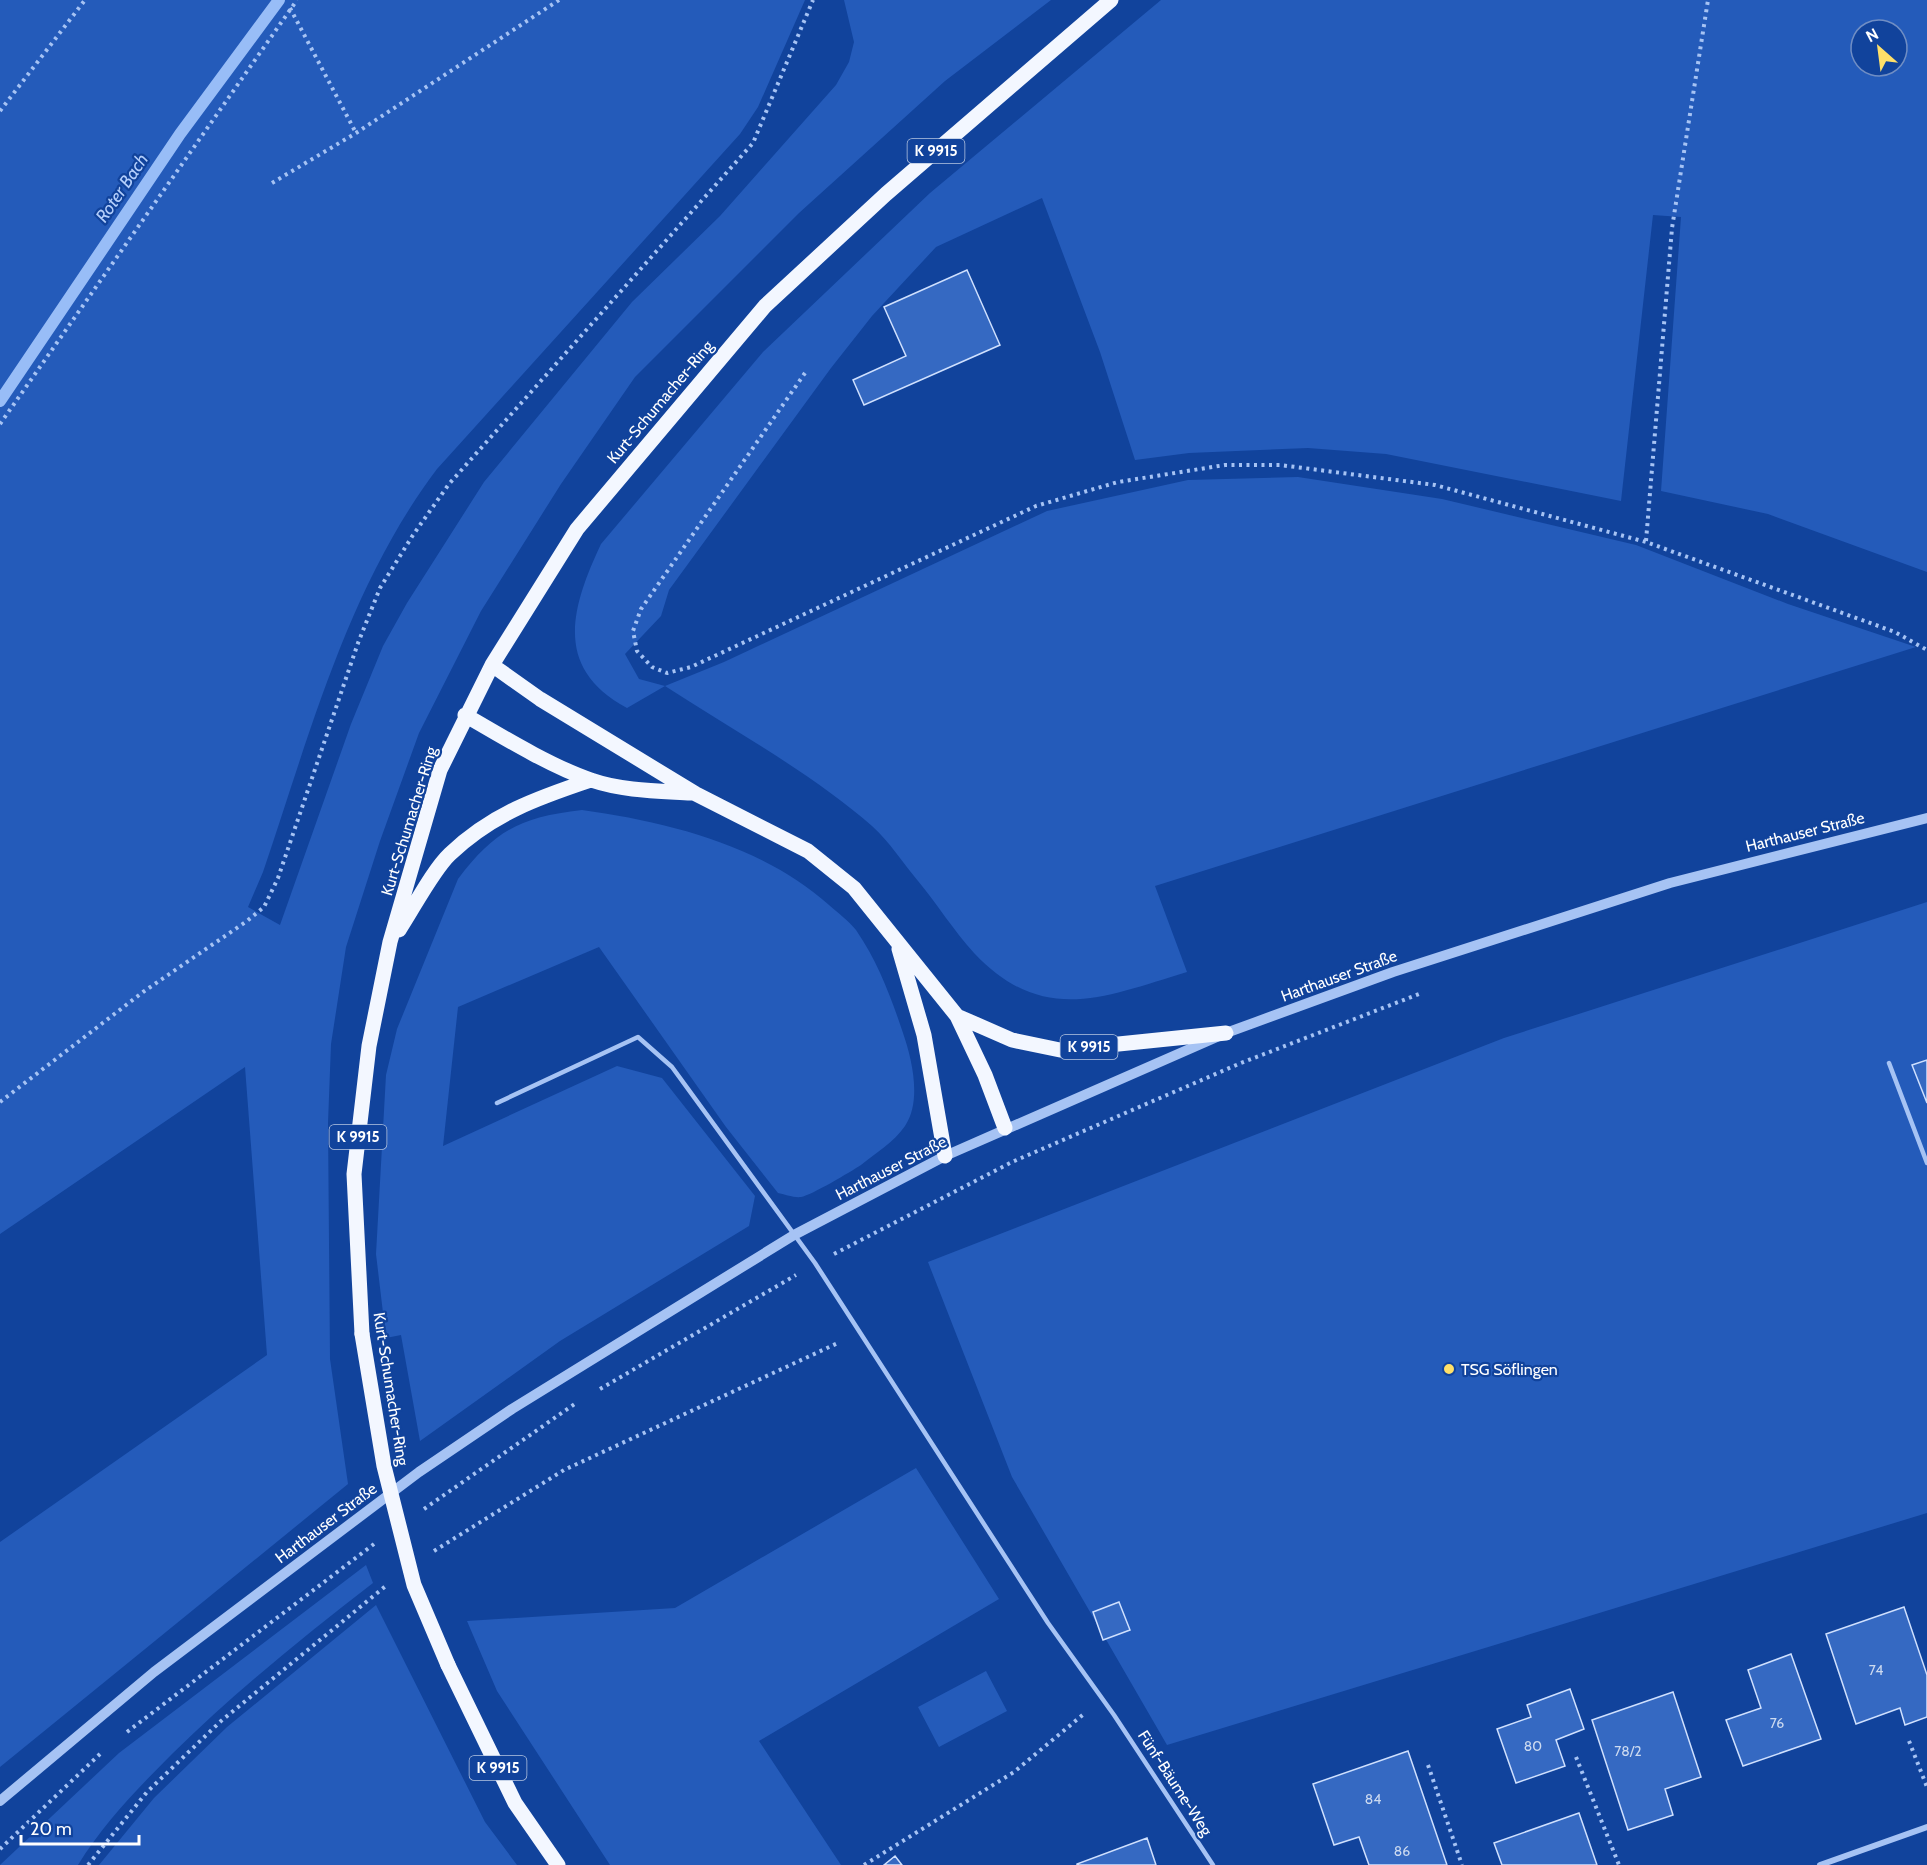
<svg xmlns="http://www.w3.org/2000/svg" width="1927" height="1865" font-family="Cabin,sans-serif">
<style>
.green{fill:#245bba;fill-rule:evenodd}
.lines{fill:none;stroke-linecap:round;stroke-linejoin:round}
.stream{stroke:#98bdf7;stroke-width:12}
.building{fill:#3569c2;stroke:#cfe0fe;stroke-width:1.5}
.path{stroke:#a6c3f4;stroke-width:4;stroke-dasharray:3 4.5;stroke-linecap:butt}
.service{stroke:#a6c3f4;stroke-width:4.5}
.minor{stroke:#a6c3f4;stroke-width:6}
.tertiary{stroke:#a6c3f4;stroke-width:10}
.primary{stroke:#f3f7ff;stroke-width:15}
.primary-bridge{stroke:#f3f7ff;stroke-width:15}
.poi-dot{fill:#ffe069;stroke:#11439c;stroke-width:2}
.labels{text-anchor:middle;dominant-baseline:central;stroke-width:4.5;stroke-linejoin:round;paint-order:stroke}
.number-label{font-size:14px;fill:#ccdaf0}
.shield{fill:#11439c;stroke:#b8c7e1;stroke-width:1.5}
.shield-label{font-size:15px;font-weight:bold;fill:#fff}
.street-label{font-size:16px;fill:#fff;stroke:#11439c}
.poi-label{font-size:16px;fill:#fff;stroke:#11439c;text-anchor:start}
.water-label{font-size:18px;font-style:italic;fill:#b3cefb;stroke:#11439c}
</style>
<rect width="100%" height="100%" fill="#11439c"/>
<path class="green" d="M 0,0 L 805,0 L 758,107 L 740,134 L 437,469 C 348,587 310,734 263,872 L 248,907 L 280,925 L 351,724 L 383,646 L 407,603 L 484,482 L 632,302 L 720,216 L 836,85 L 849,62 L 854,42 L 844,0 L 1051,0 L 945,81 L 799,213 L 635,377 L 561,484 L 481,611 L 419,733 L 380,841 L 346,947 L 331,1044 L 328,1123 L 330,1359 L 348,1484 L 0,1767 L 0,1542 L 267,1355 L 245,1067 L 0,1234 Z
M 1161,0 L 1927,0 L 1927,572 L 1768,514 L 1661,491 L 1681,217 L 1653,215 L 1621,501 L 1386,454 L 1308,448 L 1189,453 L 1135,460 L 1100,352 L 1042,198 L 936,247 L 872,316 L 831,368 L 669,590 L 661,616 L 625,654 L 639,679 L 665,686 L 724,662 L 1047,511 L 1188,480 L 1298,477 L 1442,499 L 1636,545 L 1788,604 L 1916,647 L 1155,886 L 1187,972 C 1104,997 1043,1026 974,953 C 954,931 937,904 918,881 C 903,863 889,841 872,826 C 810,772 734,731 665,686 L 627,708 C 553,668 571,608 601,544 L 763,352 L 930,193 ZM 1861,30 L 1897,30 L 1897,66 L 1861,66 Z
M 582,810 C 669,822 763,846 829,905 C 838,913 849,921 856,930 C 878,962 891,997 903,1033 C 912,1059 922,1101 905,1126 C 894,1142 876,1153 861,1165 C 850,1172 812,1195 801,1197 C 794,1198 784,1194 778,1193 L 726,1127 L 599,947 L 458,1007 L 443,1146 L 617,1066 L 662,1078 L 755,1196 L 749,1226 L 560,1341 L 420,1441 L 401,1335 L 386,1338 L 376,1254 L 386,1075 L 397,1029 L 458,879 C 495,830 521,817 582,810 Z
M 1927,902 L 1927,1513 L 1167,1745 L 1012,1477 L 928,1262 L 1504,1038 Z
M 916,1468 L 999,1599 L 759,1741 L 841,1865 L 610,1865 L 497,1691 L 467,1621 L 675,1608 Z
M 366,1565 L 373,1583 C 303,1637 235,1692 172,1754 C 138,1788 103,1824 78,1865 L 0,1865 L 119,1753 Z
M 376,1605 L 485,1822 L 517,1865 L 99,1865 L 154,1798 L 227,1727 Z
M 986,1671 L 1007,1711 L 939,1747 L 918,1707 Z"/>
<g class="lines">
<path class="stream" d="M 0,401 L 180,134 L 279,0"/>
</g>
<path class="building" d="M 967,270 L 1000,345 L 864,405 L 853,380 L 906,356 L 884,307 Z
M 1927,1060 L 1927,1103 L 1912,1065 Z
M 1119,1602 L 1130,1630 L 1103,1640 L 1093,1612 Z
M 1904,1607 L 1927,1675 L 1927,1717 L 1905,1725 L 1900,1708 L 1856,1724 L 1826,1634 Z
M 1791,1654 L 1821,1739 L 1743,1766 L 1726,1720 L 1761,1708 L 1748,1670 Z
M 1570,1689 L 1584,1729 L 1556,1740 L 1565,1766 L 1516,1783 L 1497,1729 L 1531,1717 L 1527,1705 Z
M 1673,1692 L 1701,1777 L 1665,1789 L 1673,1815 L 1628,1830 L 1592,1720 Z
M 1408,1751 L 1447,1865 L 1369,1865 L 1359,1837 L 1334,1845 L 1313,1784 Z
M 1579,1813 L 1597,1865 L 1502,1865 L 1494,1843 Z
M 1147,1838 L 1156,1865 L 1077,1865 L 1077,1864 Z
M 895,1856 L 902,1865 L 884,1865 Z"/>
<g class="lines">
<path class="path" d="M 290,8 L 356,133
M 0,111 L 85,0
M 272,183 L 356,133 L 559,0
M 805,373 L 641,609 L 633,631 L 637,651 L 652,667 L 667,673 L 691,667 L 1036,506 L 1118,482 L 1225,465 L 1280,465 L 1435,485 L 1646,542 L 1895,632 L 1927,650
M 0,424 L 297,0
M 1646,541 L 1672,228 L 1708,0
M 0,1102 L 143,992 L 247,921 L 264,907 L 278,878 L 358,643 L 380,588 L 413,535 L 449,484 L 753,143 L 813,0
M 834,1254 L 1012,1162 L 1241,1063 L 1419,994
M 600,1389 L 796,1275
M 424,1509 L 576,1403
M 434,1551 L 564,1470 L 840,1342
M 127,1732 L 374,1544
M 1909,1741 L 1927,1787
M 1576,1757 L 1619,1865
M 1428,1765 L 1462,1865
M 0,1849 L 100,1754
M 88,1865 L 147,1792 L 221,1721 L 387,1585
M 864,1865 L 1014,1772 L 1085,1713"/>
<path class="service" d="M 1889,1063 L 1927,1163
M 497,1103 L 638,1037 L 672,1067 L 815,1263 L 1048,1623 L 1114,1715 L 1213,1865"/>
<path class="minor" d="M 1820,1865 L 1927,1827"/>
<path class="tertiary" d="M 0,1801 L 154,1672 L 419,1472 L 512,1409 L 794,1235 L 945,1156 L 1226,1033 L 1393,972 L 1670,883 L 1927,818"/>
<path class="primary" d="M 492,665 L 540,699 L 696,794 L 808,851 L 854,888 L 957,1016 L 985,1075 L 1005,1128
M 465,715 C 501,736 552,767 591,780 C 623,791 658,791 691,793
M 399,930 C 413,909 433,870 450,854 C 492,814 537,798 591,780
M 899,949 L 924,1035 L 945,1156
M 957,1016 L 1012,1040 L 1060,1050 L 1226,1033
M 362,1334 L 354,1174 L 369,1046 L 390,942 L 440,770 L 492,665 L 577,529 L 765,306 L 886,194 L 1111,0
M 448,1665 L 515,1803 L 558,1865"/>
<path class="primary-bridge" d="M 362,1334 L 384,1466 L 414,1585 L 448,1665"/>
</g>
<circle class="poi-dot" cx="1449" cy="1369" r="6"/>
<g class="labels">
<g class="number-label">
<text x="1876" y="1670">74</text>
<text x="1777" y="1723">76</text>
<text x="1533" y="1746">80</text>
<text x="1628" y="1751">78/2</text>
<text x="1373" y="1799">84</text>
<text x="1402" y="1851">86</text>
</g>
<g class="shield">
<rect x="907.5" y="139" width="57" height="24" rx="4.5"/>
<rect x="1060.5" y="1035" width="57" height="24" rx="4.5"/>
<rect x="329.5" y="1125" width="57" height="24" rx="4.5"/>
<rect x="469.5" y="1756" width="57" height="24" rx="4.5"/>
</g>
<g class="shield-label">
<text x="936" y="151">K 9915</text>
<text x="1089" y="1047">K 9915</text>
<text x="358" y="1137">K 9915</text>
<text x="498" y="1768">K 9915</text>
</g>
<g class="street-label">
<text transform="translate(660 402) rotate(-50)">Kurt-Schumacher-Ring</text>
<text transform="translate(409 821) rotate(-73)">Kurt-Schumacher-Ring</text>
<text transform="translate(1805 832) rotate(-14)">Harthauser Straße</text>
<text transform="translate(1339 976) rotate(-20)">Harthauser Straße</text>
<text transform="translate(891 1168) rotate(-27)">Harthauser Straße</text>
<text transform="translate(391 1389) rotate(81)">Kurt-Schumacher-Ring</text>
<text transform="translate(326 1523) rotate(-37)">Harthauser Straße</text>
<text transform="translate(1175 1783) rotate(57)">Fünf-Bäume-Weg</text>
</g>
<g class="poi-label">
<text x="1461" y="1369">TSG Söflingen</text>
</g>
<g class="water-label">
<text transform="translate(122 188) rotate(-56)">Roter Bach</text>
</g>
</g>
<g transform="translate(1879 48) rotate(332)"><circle r="28" fill="#11439c" stroke="#708ec4" stroke-width="1.5"/>
<path d="M0-4.5L10 22L0 15L-10 22Z" fill="#ffe069"/>
<text y="-9" font-size="16" font-weight="bold" text-anchor="middle" fill="#ffffff">N</text>
</g>
<path d="M21 1835v9h118v-9" fill="none" stroke="#ffffff" stroke-width="3"/>
<text x="30" y="1835" font-size="18" fill="#ffffff" stroke="#11439c" stroke-width="4.5" paint-order="stroke">20 m</text>
</svg>
